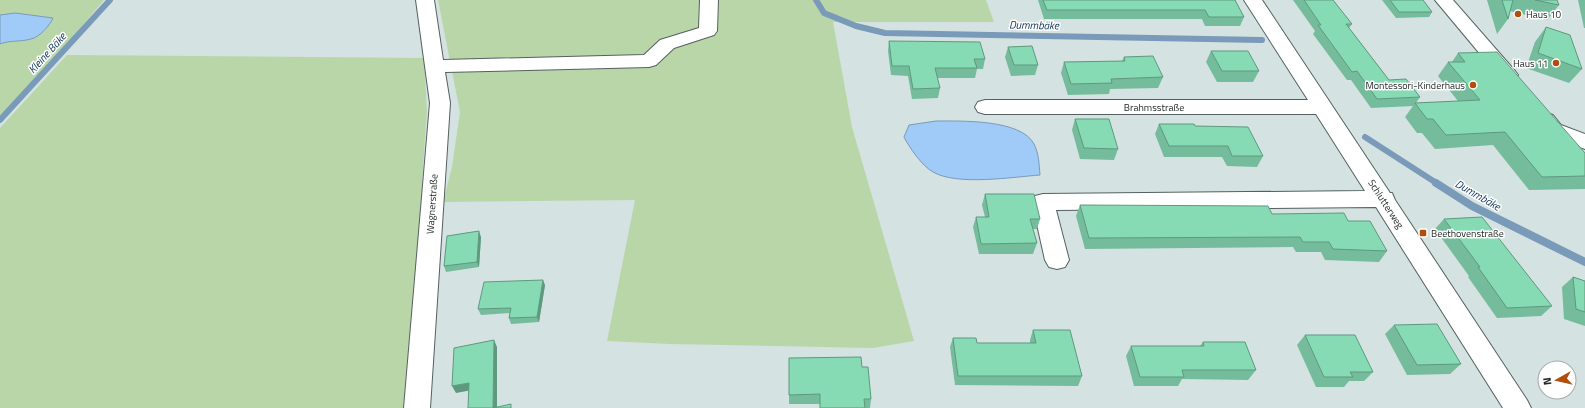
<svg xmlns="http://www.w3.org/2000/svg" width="1585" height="408" font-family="'Titillium Web',sans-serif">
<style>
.green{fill:#b9d6a8}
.water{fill:#a0cbf8;stroke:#7a9ab9}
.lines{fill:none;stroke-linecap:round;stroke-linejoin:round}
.stream-far1{stroke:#7a9ab9;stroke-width:6}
.stream{stroke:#7a9ab9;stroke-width:8}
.minor-casing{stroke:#556060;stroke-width:2}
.minor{fill:#fff;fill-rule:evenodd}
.wall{fill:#74bc9b}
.shaded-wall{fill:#5e997e}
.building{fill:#87dbb4;stroke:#5e997e}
.poi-dot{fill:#b04f0d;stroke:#fff;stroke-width:1.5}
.labels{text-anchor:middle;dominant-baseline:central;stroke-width:3;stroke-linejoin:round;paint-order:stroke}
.poi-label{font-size:10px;fill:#222726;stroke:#fff;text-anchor:start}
.street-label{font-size:10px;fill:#222726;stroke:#fff}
.water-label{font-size:11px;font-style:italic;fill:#0d3458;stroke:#fff}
</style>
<rect width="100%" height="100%" fill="#d4e2e1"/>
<path class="green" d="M 0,0 L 104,0 L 0,122 Z
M 438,0 L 986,0 L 994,22 L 833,22 L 852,127 L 914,341 L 873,348 L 670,344 L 607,341 L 635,200 L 443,202 L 452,167 L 460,112 Z
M 67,55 L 424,58 L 427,111 L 422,182 L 425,202 L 407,408 L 0,408 L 0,128 Z"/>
<path class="water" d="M 15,13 L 53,18 C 50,25 40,37 31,39 C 21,42 10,40 0,44 L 0,15 Z
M 936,121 C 961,121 1021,119 1034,144 C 1039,154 1039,164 1040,175 C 1013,177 957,186 933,172 C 922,166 909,147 904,137 L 909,125 Z"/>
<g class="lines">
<path class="stream-far1" d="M 816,0 L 824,13 L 856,26 L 885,33 L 1262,40
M 0,120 L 110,0
M 1365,137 L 1438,184"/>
<path class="stream" d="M 1436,183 L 1472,206 L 1585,262"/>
<g class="minor-casing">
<path id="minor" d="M 416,0 L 434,0 L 443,60 L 644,55 L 660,40 L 699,28 L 700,0 L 718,0 L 717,31 L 714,35 L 674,48 L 656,65 L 649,67 L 445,72 L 450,103 L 430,408 L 404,408 L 430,103 Z
M 1244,0 L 1262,0 L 1390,193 L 1392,193 L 1395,200 L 1527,400 L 1531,408 L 1503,408 L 1376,207 L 1056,210 L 1069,260 L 1065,267 L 1057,269 L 1049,267 L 1045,260 L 1032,202 L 1035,196 L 1043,194 L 1365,191 L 1316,114 L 985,114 L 978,112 L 975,107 L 978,102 L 985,100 L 1308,100 Z
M 1435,0 L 1453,0 L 1515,71 L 1518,75 L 1515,79 L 1508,81 L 1501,79 Z
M 1546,113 L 1553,115 L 1561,125 L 1585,134 L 1585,149 L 1547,135 L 1536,120 L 1539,115 Z"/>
</g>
<use href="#minor" class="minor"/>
</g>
<path class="wall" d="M 1038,0 L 1235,0 L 1244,17 L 1240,26 L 1205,26 L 1202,19 L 1044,19 Z
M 1293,0 L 1333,0 L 1352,24 L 1349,28 L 1389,80 L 1420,97 L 1416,103 L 1458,101 L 1438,76 L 1448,62 L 1452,62 L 1458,53 L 1585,153 L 1585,189 L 1529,190 L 1493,145 L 1435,149 L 1422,133 L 1417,133 L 1405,117 L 1413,106 L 1371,108 L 1351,80 L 1347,80 L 1313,34 L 1315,31 Z
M 1382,0 L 1423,0 L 1432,12 L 1429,17 L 1396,18 Z
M 1487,0 L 1557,0 L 1559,5 L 1547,20 L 1510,11 L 1508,19 L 1497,34 Z
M 1578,0 L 1585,0 L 1585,28 L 1584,28 Z
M 1546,27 L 1582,69 L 1569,83 L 1526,68 L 1535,42 Z
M 889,41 L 985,59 L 983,69 L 977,69 L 975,78 L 937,78 L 940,88 L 938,98 L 912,99 L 908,76 L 891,75 L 888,51 Z
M 1008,47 L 1038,65 L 1035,75 L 1011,76 L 1005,57 Z
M 1211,51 L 1259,71 L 1253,82 L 1217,82 L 1206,62 Z
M 1124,57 L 1163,77 L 1158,88 L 1110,89 L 1109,94 L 1068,95 L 1061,73 L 1064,62 L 1122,61 Z
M 1075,119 L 1118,149 L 1114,160 L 1080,159 L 1072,130 Z
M 1159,124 L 1195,126 L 1263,156 L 1257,167 L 1227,166 L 1222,157 L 1164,157 L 1155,134 Z
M 985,194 L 1040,219 L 1037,229 L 1033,229 L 1037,243 L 1033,254 L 979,254 L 973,227 L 976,217 L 985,217 L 982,205 Z
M 1080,205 L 1272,214 L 1348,221 L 1387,251 L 1379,262 L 1325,260 L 1321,252 L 1296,252 L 1293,247 L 1085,249 L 1076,216 Z
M 1444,219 L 1552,306 L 1541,316 L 1497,318 L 1468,277 L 1469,276 L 1435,229 Z
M 481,237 L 479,267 L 446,272 L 444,266 Z
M 1573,277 L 1585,281 L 1585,326 L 1564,319 L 1562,287 Z
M 545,285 L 539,322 L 511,324 L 509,318 L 510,313 L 481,315 L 478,309 Z
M 1394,325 L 1461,364 L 1450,374 L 1407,375 L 1385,334 Z
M 1033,330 L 1082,376 L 1078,386 L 955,385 L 950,347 L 953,338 L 977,343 L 1030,343 L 1030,340 Z
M 1305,335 L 1373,372 L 1364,381 L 1349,381 L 1344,387 L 1316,387 L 1297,345 Z
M 1203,342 L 1256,370 L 1248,380 L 1182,379 L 1178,386 L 1134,386 L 1126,356 L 1131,346 L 1200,346 Z
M 789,358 L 862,367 L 871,399 L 870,408 L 820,408 L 820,404 L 789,404 Z"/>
<path class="shaded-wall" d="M 479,231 L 481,237 L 479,267 L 477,262 Z
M 543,280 L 545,285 L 539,322 L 537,317 Z
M 494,340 L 497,347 L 497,408 L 493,408 Z
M 469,383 L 472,390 L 456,393 L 452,386 Z"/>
<path class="building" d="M 1043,0 L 1235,0 L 1244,17 L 1209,17 L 1205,10 L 1047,10 Z
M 1304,0 L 1333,0 L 1352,24 L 1346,24 L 1389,80 L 1406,79 L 1420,97 L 1377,99 L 1357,71 L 1352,72 L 1318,25 L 1321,25 Z
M 1390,0 L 1423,0 L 1432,12 L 1399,12 Z
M 1502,0 L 1513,0 L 1508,19 Z
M 1535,0 L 1557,0 L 1559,5 Z
M 1546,27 L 1570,35 L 1582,69 L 1538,53 Z
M 889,41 L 980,42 L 985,59 L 974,59 L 977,68 L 935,68 L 940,88 L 913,89 L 909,66 L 892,66 Z
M 1032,46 L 1038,65 L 1014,65 L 1008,47 Z
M 1211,51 L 1248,51 L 1259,71 L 1222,71 Z
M 1497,52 L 1585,153 L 1585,176 L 1542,177 L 1505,132 L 1446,135 L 1433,119 L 1427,119 L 1415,103 L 1480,100 L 1448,62 L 1465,62 L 1458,53 Z
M 1153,56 L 1163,77 L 1111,79 L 1112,83 L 1071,84 L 1064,62 L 1125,61 L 1124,57 Z
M 1075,119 L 1109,119 L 1118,149 L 1084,148 Z
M 1159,124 L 1194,124 L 1195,126 L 1248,127 L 1263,156 L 1232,156 L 1228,146 L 1169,146 Z
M 985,194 L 1034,194 L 1040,219 L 1030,219 L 1037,243 L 981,244 L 976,217 L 989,217 Z
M 1080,205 L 1268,206 L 1272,214 L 1344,213 L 1348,221 L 1370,221 L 1387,251 L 1333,249 L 1329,242 L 1303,242 L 1300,237 L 1089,238 Z
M 1482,217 L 1552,306 L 1507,308 L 1478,267 L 1480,267 L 1444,219 Z
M 479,231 L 477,262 L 444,266 L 447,236 Z
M 1573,277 L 1585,281 L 1585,312 L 1576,309 Z
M 543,280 L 537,317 L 509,318 L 511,308 L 478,309 L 484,282 Z
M 1437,324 L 1461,364 L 1417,365 L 1394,325 Z
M 1033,330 L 1070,330 L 1082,376 L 958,376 L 953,338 L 976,338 L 977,343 L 1036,343 Z
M 1305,335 L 1355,335 L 1373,372 L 1350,372 L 1353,377 L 1324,377 Z
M 494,340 L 493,408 L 511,404 L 511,408 L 468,408 L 469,383 L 452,386 L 454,348 Z
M 1203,342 L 1245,342 L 1256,370 L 1182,370 L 1184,377 L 1140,377 L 1131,346 L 1204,346 Z
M 861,357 L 862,367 L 868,367 L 871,399 L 864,399 L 865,408 L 820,408 L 820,394 L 789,395 L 789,358 Z"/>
<g class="poi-dot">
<circle cx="1518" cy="14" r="4"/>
<circle cx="1556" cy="63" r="4"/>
<circle cx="1473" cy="85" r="4"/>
<rect x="1419" y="229" width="8" height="8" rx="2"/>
</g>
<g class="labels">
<g class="poi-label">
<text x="1526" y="14">Haus 10</text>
<text x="1548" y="63" text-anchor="end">Haus 11</text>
<text x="1465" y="85" text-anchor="end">Montessori-Kinderhaus</text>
<text x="1431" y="233">Beethovenstraße</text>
</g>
<g class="street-label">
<text x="1154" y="107">Brahmsstraße</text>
<text transform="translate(432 204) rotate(-86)">Wagnerstraße</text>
<text transform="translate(1386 204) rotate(57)">Schlutterweg</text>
</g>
<g class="water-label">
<text transform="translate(1034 25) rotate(1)">Dummbäke</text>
<text transform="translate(47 53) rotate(-48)">Kleine Bäke</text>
<text transform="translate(1478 195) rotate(30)">Dummbäke</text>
</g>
</g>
<g transform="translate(1557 380) rotate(262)"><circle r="19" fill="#ffffff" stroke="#a7a9a8"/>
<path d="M0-3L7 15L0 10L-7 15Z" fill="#b04f0d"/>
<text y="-6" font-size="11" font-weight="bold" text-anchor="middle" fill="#222726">N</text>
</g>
</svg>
